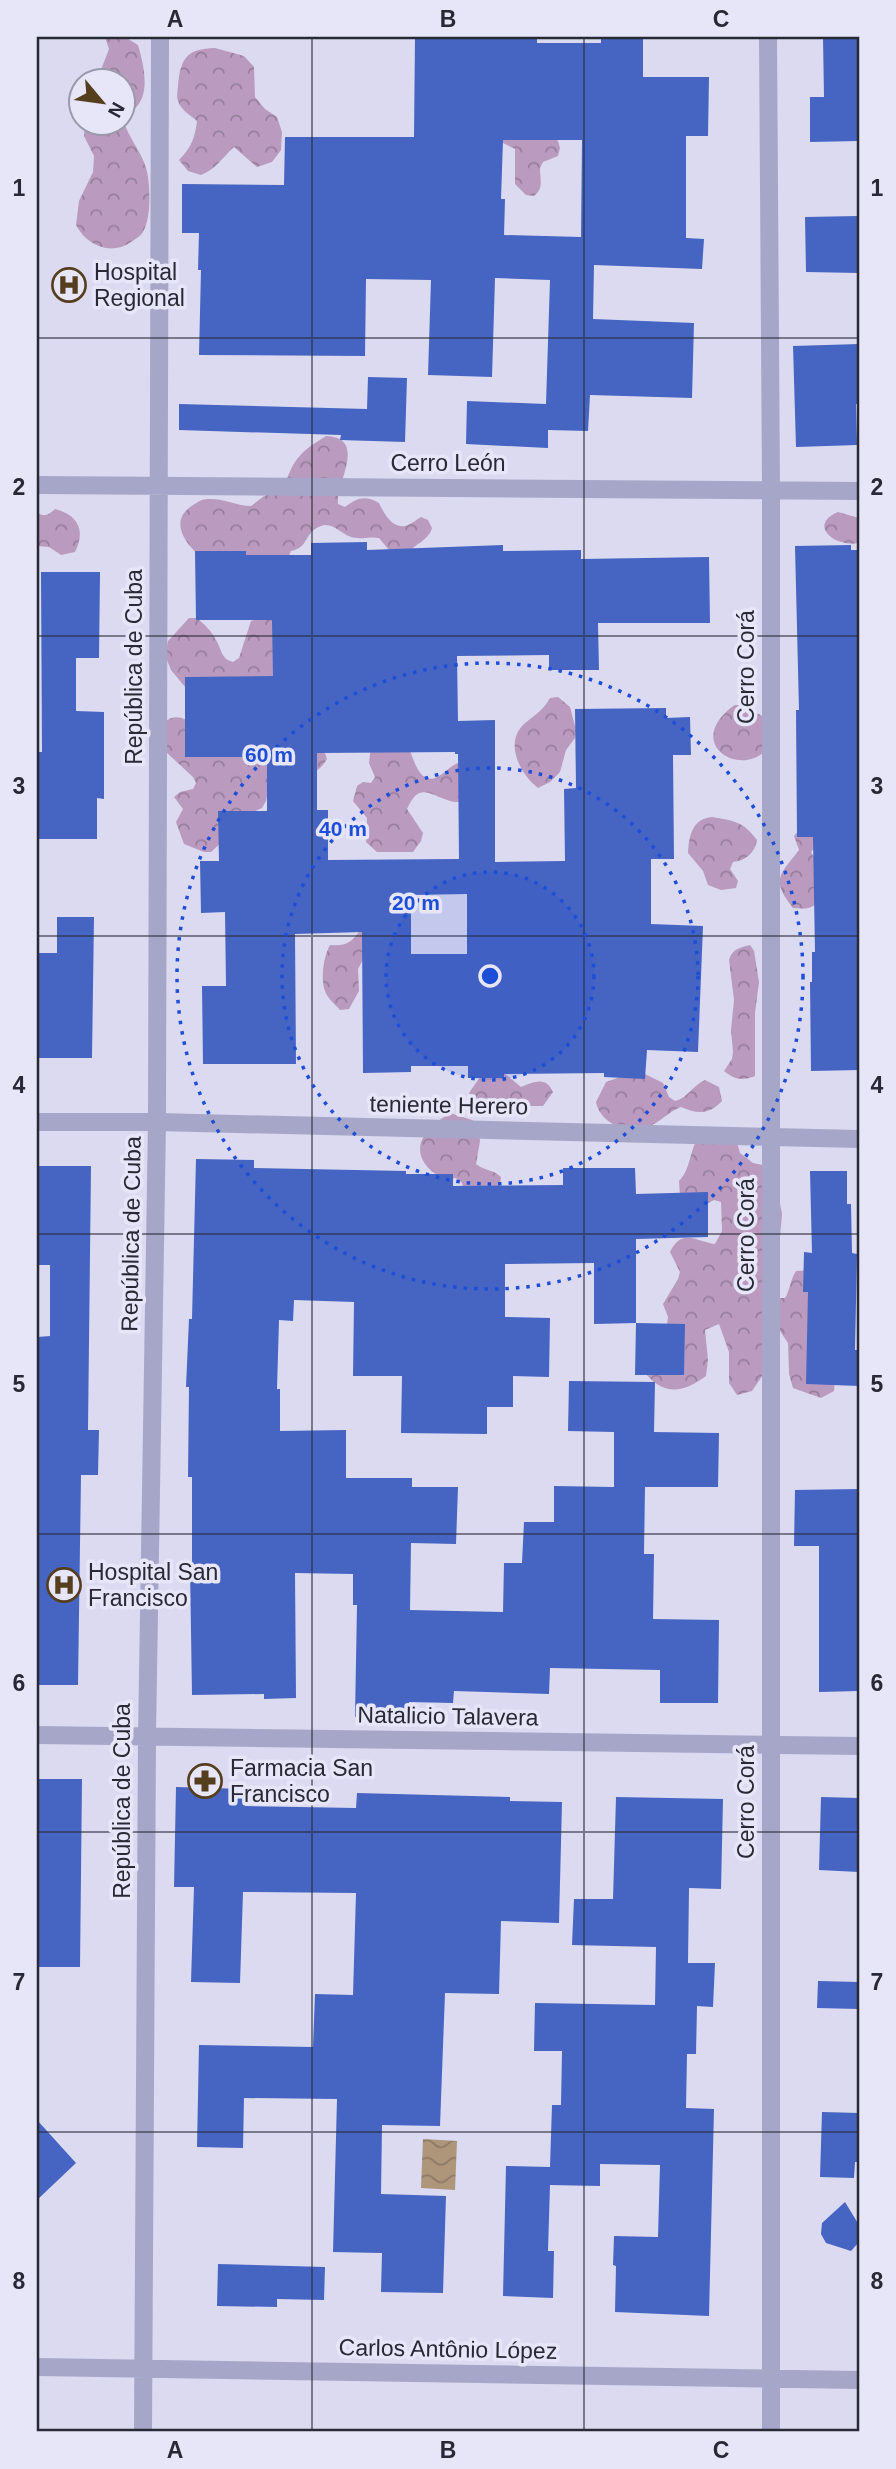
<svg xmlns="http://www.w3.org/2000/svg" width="896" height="2469" font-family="Helvetica,sans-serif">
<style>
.forest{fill:url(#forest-crowns)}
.water{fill:url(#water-waves)}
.building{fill:#4664c2;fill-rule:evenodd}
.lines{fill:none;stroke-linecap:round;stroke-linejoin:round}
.minor{stroke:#a6a7c8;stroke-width:18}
.grid{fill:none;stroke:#272935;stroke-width:2;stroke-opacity:0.55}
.ring{fill:none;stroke:#1d4ed8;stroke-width:3.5;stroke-dasharray:3.5 7}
.labels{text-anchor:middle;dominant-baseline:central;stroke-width:7;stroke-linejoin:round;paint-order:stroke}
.poi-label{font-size:23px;fill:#272935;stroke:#e7e6f9;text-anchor:start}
.street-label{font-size:23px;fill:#272935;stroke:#e7e6f9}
.centre{fill:#1d4ed8;stroke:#e7e6f9;stroke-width:3.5}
.ring-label{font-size:21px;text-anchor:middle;font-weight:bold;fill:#1d4ed8;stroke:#e7e6f9;stroke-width:7;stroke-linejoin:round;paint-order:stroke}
.neatline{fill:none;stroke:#272935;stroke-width:2.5}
.grid-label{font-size:23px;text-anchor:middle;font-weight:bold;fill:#272935}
</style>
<defs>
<pattern id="forest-crowns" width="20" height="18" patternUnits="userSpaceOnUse" patternTransform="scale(1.75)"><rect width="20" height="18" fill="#ba9abf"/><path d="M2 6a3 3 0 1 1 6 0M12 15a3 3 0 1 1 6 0" fill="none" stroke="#977e9c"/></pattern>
<pattern id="water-waves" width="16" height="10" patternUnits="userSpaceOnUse" patternTransform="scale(1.75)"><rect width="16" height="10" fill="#ad967a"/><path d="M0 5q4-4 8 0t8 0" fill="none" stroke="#8d7a65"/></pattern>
</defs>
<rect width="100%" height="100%" fill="#dbdaf1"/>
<path class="forest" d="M 105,37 L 125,37 L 138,45 C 143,62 150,90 138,105 C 133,111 127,115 124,122 C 130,141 146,157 148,177 C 150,192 151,218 143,232 C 140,237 135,239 131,242 C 111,256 87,246 76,225 L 79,201 L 93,172 L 94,156 L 84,136 L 85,123 L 122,122 L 122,80 L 97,80 L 109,49 Z
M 215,48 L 244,56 L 254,67 L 255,97 L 265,109 L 277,117 L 282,132 L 281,150 L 272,162 L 257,167 L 234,147 C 222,158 216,169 201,175 L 188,171 L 179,160 C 191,148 195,138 197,121 C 190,115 181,110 178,101 C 176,96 178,90 178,85 C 181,57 187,49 215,48 Z
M 481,61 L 558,141 L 560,148 L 558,156 L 543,162 L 540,168 C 540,180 544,188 534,196 L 526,195 L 515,184 L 515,149 L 501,142 Z
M 326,436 C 368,438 336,482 338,504 L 345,507 C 358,498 364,495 379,503 C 384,513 391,528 405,526 C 410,525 416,520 421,517 L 428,520 L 432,528 C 428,541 416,543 408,553 L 389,550 L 379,538 C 370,536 361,540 351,537 C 338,533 331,518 315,529 C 304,537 308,547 291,551 L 288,558 L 202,558 C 188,546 169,524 189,508 C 194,504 201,499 208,499 C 223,498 237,506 251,506 L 264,496 L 284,488 C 293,459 300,452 326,436 Z
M 55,509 C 78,515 86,530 75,552 L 61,555 L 49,547 L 37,546 L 37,513 C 45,517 49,515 55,509 Z
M 838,512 L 859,518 L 859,543 C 835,548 807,525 838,512 Z
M 265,617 L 279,622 L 327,759 C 315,780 291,781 269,786 L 266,801 L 262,808 L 255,811 L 211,852 L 204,852 L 184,844 L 176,822 L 183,809 L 174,797 L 180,792 L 193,789 L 196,783 L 193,777 L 165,751 L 165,722 C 176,712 187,720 197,726 L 190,693 L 171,670 L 165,655 L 168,641 L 189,618 L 196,618 C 204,623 212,632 216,640 C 222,650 221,659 233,662 L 239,658 L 251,621 Z
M 558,697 L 570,707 L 576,730 L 575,738 L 566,750 L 560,772 L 550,782 L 538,788 C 521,775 504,744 523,725 C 533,716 543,711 550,698 Z
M 735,705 L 744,705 L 762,716 L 767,749 C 744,775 697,752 719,720 C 724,714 728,709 735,705 Z
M 371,746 L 410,751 C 415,763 421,787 439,776 C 446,772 450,766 458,763 L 465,766 L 468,801 C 462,801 456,803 450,801 C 428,794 419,782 407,809 L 423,833 L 421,841 L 413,852 L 377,852 L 366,842 L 367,818 L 353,801 L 357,786 L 363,782 L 371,783 L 375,777 L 369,763 Z
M 712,817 C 734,821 743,821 757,840 C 755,853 745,861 733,862 L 730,869 L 738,881 L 736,888 L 721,890 L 708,885 L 703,871 L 688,853 C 689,836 692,819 712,817 Z
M 799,830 L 807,830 L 820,841 L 811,852 L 815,859 L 819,901 C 811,910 805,909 793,908 C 770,879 780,875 799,850 L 794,836 Z
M 361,929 L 372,943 L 358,969 L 359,991 L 349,1009 L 340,1010 C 335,1004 327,998 325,991 C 320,978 324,956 330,945 C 347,946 351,943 361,929 Z
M 750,945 L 754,951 L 759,982 L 755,1013 L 755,1076 C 743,1081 735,1080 724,1071 L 732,1059 L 733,1052 L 731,1030 L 734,1000 L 729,960 C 732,949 739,948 750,945 Z
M 504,1073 L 521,1087 C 534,1082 546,1076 553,1092 L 543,1106 L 521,1106 L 515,1110 L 501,1112 L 479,1105 L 469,1093 L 482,1074 Z
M 643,1073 L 663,1083 L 669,1097 L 675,1101 C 688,1098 693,1085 705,1080 L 719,1087 L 722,1101 C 709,1115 697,1114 681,1107 C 670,1111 662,1120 652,1125 C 631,1135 601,1126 596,1102 L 606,1082 L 620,1077 Z
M 450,1113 L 472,1120 L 478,1125 L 480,1141 L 476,1164 C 484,1171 493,1169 501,1177 L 498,1198 L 466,1198 L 462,1183 L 456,1178 C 437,1182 413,1160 422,1140 C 427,1128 439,1120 450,1113 Z
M 699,1136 L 736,1139 L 740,1153 L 753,1163 L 767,1166 L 774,1172 L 782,1214 L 778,1259 L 777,1298 L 785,1298 C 790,1291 790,1280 796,1271 L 812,1270 L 835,1377 L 834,1391 L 821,1398 L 793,1388 L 789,1374 L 788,1343 L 772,1319 L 769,1366 L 752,1391 L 737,1395 L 729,1383 L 729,1352 L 719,1324 L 705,1330 L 708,1360 L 706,1376 C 681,1395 661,1395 642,1369 L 667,1325 L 668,1317 L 663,1304 L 678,1279 L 680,1272 L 670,1252 C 682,1227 697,1242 715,1244 L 722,1231 L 721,1202 L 714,1200 L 687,1214 L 680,1197 L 679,1181 C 691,1169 689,1151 699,1136 Z"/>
<path class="water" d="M 423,2139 L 457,2141 L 455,2190 L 421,2188 Z"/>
<path class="building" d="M 415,37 L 537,37 L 537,43 L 601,43 L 601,37 L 643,37 L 643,77 L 709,77 L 708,136 L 686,136 L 686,238 L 704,239 L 702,269 L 594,265 L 593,319 L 694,323 L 692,398 L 590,395 L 588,431 L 548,430 L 548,448 L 466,444 L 467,401 L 546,404 L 550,280 L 495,278 L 492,377 L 428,375 L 431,280 L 366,279 L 365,356 L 199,355 L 201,270 L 198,270 L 199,233 L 182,233 L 182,184 L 284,185 L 285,137 L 414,137 ZM 503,140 L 582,140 L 581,237 L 504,235 L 505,199 L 501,199 Z
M 823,37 L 859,37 L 859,141 L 810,142 L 810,97 L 824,97 Z
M 859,216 L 859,273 L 806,272 L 805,217 Z
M 859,344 L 859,404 L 856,404 L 857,445 L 796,447 L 793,346 Z
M 368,377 L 407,378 L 405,442 L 340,440 L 341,435 L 179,430 L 179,404 L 367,409 Z
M 367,542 L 367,550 L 503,545 L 503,551 L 581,550 L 581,559 L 709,557 L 710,623 L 598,623 L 599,670 L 549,670 L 549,655 L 457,656 L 458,721 L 495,720 L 495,862 L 565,861 L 564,789 L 576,788 L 575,709 L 666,708 L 666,718 L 690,717 L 691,755 L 673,755 L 674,859 L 651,859 L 651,924 L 703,926 L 698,1052 L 647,1050 L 645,1079 L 604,1077 L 604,1073 L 504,1074 L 504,1078 L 468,1078 L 468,1066 L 411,1066 L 411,1072 L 363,1073 L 362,932 L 295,934 L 296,1064 L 203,1064 L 202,986 L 226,986 L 225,912 L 201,913 L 200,861 L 219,861 L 218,811 L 267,811 L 267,757 L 185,757 L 185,677 L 273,676 L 272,620 L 196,620 L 195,551 L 246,551 L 246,555 L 311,555 L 311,543 ZM 455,752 L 455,754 L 458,754 L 459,859 L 328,860 L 328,810 L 317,810 L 317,753 ZM 467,894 L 467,954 L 411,954 L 411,895 Z
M 851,545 L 851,550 L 859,550 L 859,1070 L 811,1071 L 810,982 L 812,982 L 812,952 L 815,952 L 813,837 L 797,837 L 796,710 L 799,710 L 795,546 Z
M 41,572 L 100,572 L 99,658 L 76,658 L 76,711 L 104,712 L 104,799 L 97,798 L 97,839 L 37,839 L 37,752 L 42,752 Z
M 57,917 L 94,917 L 92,1058 L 37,1058 L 37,953 L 57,953 Z
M 196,1159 L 254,1160 L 254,1168 L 406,1171 L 406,1174 L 453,1174 L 453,1186 L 563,1185 L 563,1168 L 635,1168 L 636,1194 L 708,1192 L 708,1237 L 636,1239 L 636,1323 L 594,1324 L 594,1263 L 505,1264 L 505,1317 L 550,1318 L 549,1377 L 513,1376 L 513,1407 L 487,1407 L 487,1434 L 401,1433 L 402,1376 L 353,1376 L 354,1302 L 294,1300 L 293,1321 L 279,1320 L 277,1389 L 280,1389 L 280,1431 L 346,1430 L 346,1478 L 412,1478 L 412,1487 L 458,1487 L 456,1544 L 411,1543 L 410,1610 L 503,1612 L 504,1563 L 522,1563 L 524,1522 L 554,1522 L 554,1486 L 614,1487 L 614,1432 L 568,1431 L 569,1381 L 655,1382 L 654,1432 L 719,1433 L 718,1487 L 645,1487 L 644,1554 L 654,1554 L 653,1619 L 719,1620 L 718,1703 L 660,1703 L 660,1670 L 550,1668 L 549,1694 L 454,1691 L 453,1703 L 409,1702 L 409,1717 L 355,1717 L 357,1605 L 353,1605 L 353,1574 L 295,1573 L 296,1698 L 264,1699 L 264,1694 L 192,1695 L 190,1567 L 192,1567 L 192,1477 L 188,1477 L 189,1387 L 186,1387 L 189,1319 L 192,1319 Z
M 37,1166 L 91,1166 L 88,1430 L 99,1430 L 98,1475 L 81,1475 L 78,1685 L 37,1685 L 37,1337 L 50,1336 L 50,1265 L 37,1265 Z
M 810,1171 L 847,1171 L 847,1204 L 851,1204 L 852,1253 L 857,1254 L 855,1350 L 859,1350 L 859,1386 L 806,1384 L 808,1292 L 803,1292 L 804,1252 L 812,1253 Z
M 636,1323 L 685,1324 L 684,1375 L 635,1375 Z
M 859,1489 L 859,1691 L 819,1692 L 819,1546 L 794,1546 L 795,1490 Z
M 37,1779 L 82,1779 L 80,1967 L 37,1967 Z
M 176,1787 L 245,1789 L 245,1806 L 356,1808 L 357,1793 L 510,1797 L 510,1801 L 562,1802 L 559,1923 L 501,1921 L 499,1994 L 445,1993 L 440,2126 L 382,2125 L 381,2194 L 446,2196 L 443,2293 L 381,2292 L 382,2253 L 333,2252 L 337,2099 L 244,2098 L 243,2148 L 197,2147 L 199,2045 L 313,2047 L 315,1994 L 353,1995 L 356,1893 L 243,1892 L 240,1983 L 191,1982 L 194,1887 L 174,1887 Z
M 616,1797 L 723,1799 L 721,1889 L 689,1888 L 688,1963 L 715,1963 L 713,2007 L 697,2006 L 696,2054 L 687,2054 L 686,2108 L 714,2109 L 709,2316 L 615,2312 L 616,2266 L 613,2265 L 614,2236 L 658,2237 L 660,2165 L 600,2164 L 600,2186 L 550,2185 L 548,2251 L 554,2251 L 553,2298 L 503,2296 L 506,2166 L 550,2167 L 552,2105 L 561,2105 L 562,2051 L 534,2051 L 535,2003 L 655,2005 L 656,1947 L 572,1945 L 574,1899 L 613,1899 Z
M 821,1797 L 859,1798 L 859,1872 L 819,1870 Z
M 818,1981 L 859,1982 L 859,2009 L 817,2008 Z
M 822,2112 L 859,2113 L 859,2162 L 855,2162 L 854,2178 L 820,2177 Z
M 37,2120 L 76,2163 L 37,2200 Z
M 845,2202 L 859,2225 L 859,2242 L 851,2251 L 826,2243 L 821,2234 L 822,2223 Z
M 218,2264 L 325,2267 L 324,2300 L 277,2299 L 277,2307 L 217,2306 Z"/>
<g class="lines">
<path class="minor" d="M 768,37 L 771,489 L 771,2432
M 37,485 L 859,491
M 37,1122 L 157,1122 L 859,1139
M 37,1735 L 859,1746
M 37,2367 L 859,2380
M 143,2432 L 147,1736 L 157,1122 L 160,37"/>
</g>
<path class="grid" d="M 312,37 L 312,2432M 584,37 L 584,2432M 37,338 L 859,338M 37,636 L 859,636M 37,936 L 859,936M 37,1234 L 859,1234M 37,1534 L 859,1534M 37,1832 L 859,1832M 37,2132 L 859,2132"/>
<circle cx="490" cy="976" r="104" fill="#1d4ed8" fill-opacity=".12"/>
<g class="ring">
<circle cx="490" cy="976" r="104"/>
<circle cx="490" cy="976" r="208"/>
<circle cx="490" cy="976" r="313"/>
</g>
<defs>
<g id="hospital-ring" transform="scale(1.75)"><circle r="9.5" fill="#e7e6f9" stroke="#553e1e" stroke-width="1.5"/><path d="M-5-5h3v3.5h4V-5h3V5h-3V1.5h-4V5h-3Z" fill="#553e1e"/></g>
<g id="pharmacy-ring" transform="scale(1.75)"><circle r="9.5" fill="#e7e6f9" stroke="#553e1e" stroke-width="1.5"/><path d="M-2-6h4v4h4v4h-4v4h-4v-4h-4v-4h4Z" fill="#553e1e"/></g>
</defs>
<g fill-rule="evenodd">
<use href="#hospital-ring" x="69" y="285"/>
<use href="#hospital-ring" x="64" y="1585"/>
<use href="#pharmacy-ring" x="205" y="1781"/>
</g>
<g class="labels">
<g class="poi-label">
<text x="94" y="272">Hospital<tspan x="94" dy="26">Regional</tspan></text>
<text x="88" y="1572">Hospital San<tspan x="88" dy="26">Francisco</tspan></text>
<text x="230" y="1768">Farmacia San<tspan x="230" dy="26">Francisco</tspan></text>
</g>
<g class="street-label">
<text x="448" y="463">Cerro León</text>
<text transform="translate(134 667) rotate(-90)">República de Cuba</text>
<text transform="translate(746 667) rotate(-90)">Cerro Corá</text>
<text transform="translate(449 1105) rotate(1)">teniente Herero</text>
<text transform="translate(131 1234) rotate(-89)">República de Cuba</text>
<text transform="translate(746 1235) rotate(-90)">Cerro Corá</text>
<text transform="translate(448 1716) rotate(1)">Natalicio Talavera</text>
<text transform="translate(122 1801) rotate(-90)">República de Cuba</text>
<text transform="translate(746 1802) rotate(-90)">Cerro Corá</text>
<text transform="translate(448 2349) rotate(1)">Carlos Antônio López</text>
</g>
</g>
<circle cx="490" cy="976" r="10" class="centre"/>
<g class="ring-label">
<text x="269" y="762">60 m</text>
<text x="343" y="836">40 m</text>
<text x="416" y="910">20 m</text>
</g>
<rect width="896" height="2469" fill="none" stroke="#e7e6f9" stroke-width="77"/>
<g transform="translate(102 102) rotate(119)"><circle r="33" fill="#e7e6f9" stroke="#9a9aab" stroke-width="2"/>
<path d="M0-5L12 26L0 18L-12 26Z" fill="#553e1e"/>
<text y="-10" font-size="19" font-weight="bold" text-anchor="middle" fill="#272935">N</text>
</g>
<rect x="38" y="38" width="820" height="2392" class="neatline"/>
<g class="grid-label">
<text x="175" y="27">A</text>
<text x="448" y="27">B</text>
<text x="721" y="27">C</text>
<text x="19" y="196">1</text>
<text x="877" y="196">1</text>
<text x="19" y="495">2</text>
<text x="877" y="495">2</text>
<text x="19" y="794">3</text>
<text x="877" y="794">3</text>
<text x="19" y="1093">4</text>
<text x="877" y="1093">4</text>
<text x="19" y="1392">5</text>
<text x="877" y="1392">5</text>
<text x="19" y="1691">6</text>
<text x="877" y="1691">6</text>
<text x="19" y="1990">7</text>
<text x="877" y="1990">7</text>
<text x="19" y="2289">8</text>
<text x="877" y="2289">8</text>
<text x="175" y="2458">A</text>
<text x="448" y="2458">B</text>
<text x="721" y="2458">C</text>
</g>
</svg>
